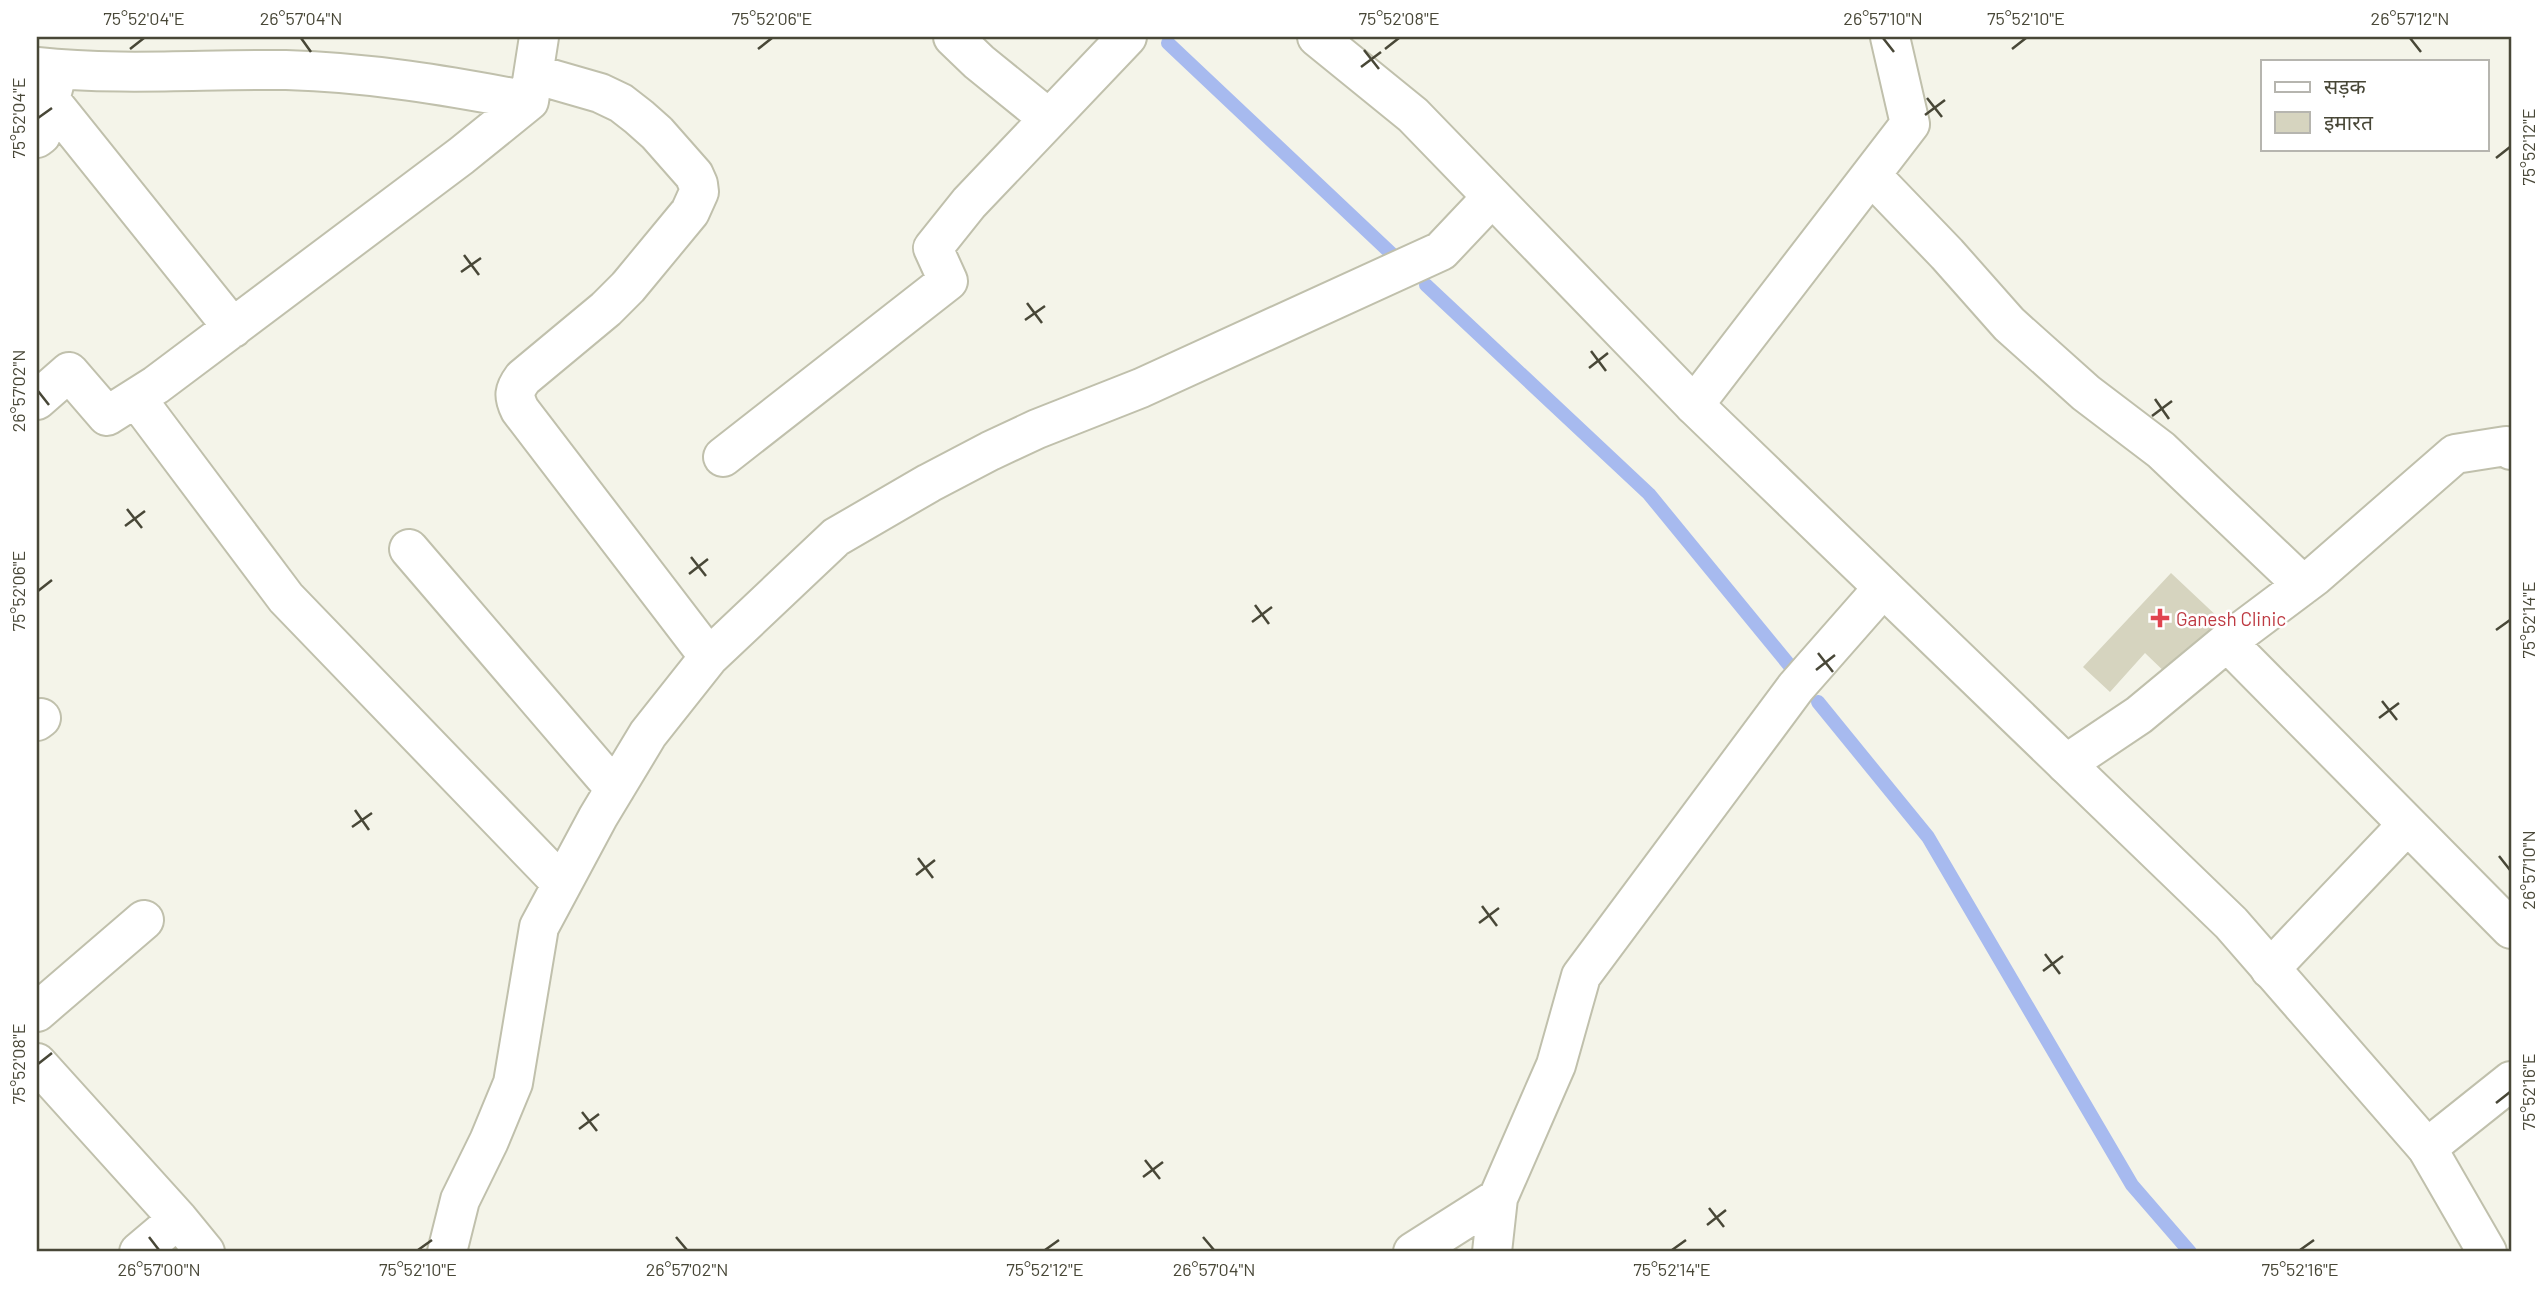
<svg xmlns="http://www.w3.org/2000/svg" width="2548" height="1289" font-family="Barlow,'Noto Sans Devanagari',sans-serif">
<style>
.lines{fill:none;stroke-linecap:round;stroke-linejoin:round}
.stream{stroke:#a7baef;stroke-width:14}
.building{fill:#d6d4bf}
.minor-casing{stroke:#c0c0ac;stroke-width:42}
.tertiary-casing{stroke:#c0c0ac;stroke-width:42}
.minor{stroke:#fff;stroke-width:38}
.tertiary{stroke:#fff;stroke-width:38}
.ticks{fill:none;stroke:#484737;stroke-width:2.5}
.health-dot{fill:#e0444e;stroke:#fff;stroke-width:2.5}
.labels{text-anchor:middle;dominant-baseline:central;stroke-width:5;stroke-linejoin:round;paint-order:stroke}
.health-label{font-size:19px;fill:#be3a42;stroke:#fff;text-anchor:start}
.neatline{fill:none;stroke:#484737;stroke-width:2.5}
.ticks-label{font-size:18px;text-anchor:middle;fill:#484737}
</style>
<rect width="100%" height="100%" fill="#f4f4e9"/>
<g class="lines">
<path class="stream" d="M 1168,43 L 1395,257
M 1426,285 L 1649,494 L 1790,666
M 1818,702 L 1928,837 L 2132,1185 L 2190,1252"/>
</g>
<path class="building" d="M 2171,573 L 2222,621 L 2170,677 L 2145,653 L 2110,692 L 2083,667 Z"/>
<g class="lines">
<g class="minor-casing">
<path id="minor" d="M 953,37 L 979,62 L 1048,118
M 37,67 C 120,76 203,69 286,70 C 368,72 449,86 529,101
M 534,74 L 600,93 L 621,103 L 639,117 L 657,133 L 694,175 L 698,184 L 699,192 L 690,212 L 628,287 L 606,309 L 523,378 C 514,390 513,396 520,410 L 709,657
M 50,100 L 233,328
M 37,138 L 41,135 L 55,81
M 1871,175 L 1947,254 L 2009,324 L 2086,393 L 2161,450 L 2303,585
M 136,398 L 286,598 L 562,884
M 37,400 L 69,372 L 107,416 L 156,385 L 461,156 L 529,101 L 539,37
M 1694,405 L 1910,124 L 1890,37
M 723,457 L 948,281 L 933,248 L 969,203 L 1127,37
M 409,549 L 615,789
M 2227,642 L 2511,929
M 37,721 L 41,718
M 2066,764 L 2139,715 L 2227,642 L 2315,576 L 2455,454 L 2506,446 L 2511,450
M 2270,969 L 2407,825
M 37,1012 L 144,920
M 37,1063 L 178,1219 L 205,1252
M 2427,1148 L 2511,1081
M 139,1252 L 178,1219
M 447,1252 L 460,1200 L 489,1141 L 513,1083 L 539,927 L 598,817 L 648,734 L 709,657 L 836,537 L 929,483 L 990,451 L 1037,429 L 1141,388 L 1441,251 L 1492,197
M 1413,1252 L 1498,1198
M 1492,1252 L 1498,1198 L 1556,1065 L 1581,976 L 1796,687 L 1883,588"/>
</g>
<g class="tertiary-casing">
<path id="tertiary" d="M 1317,37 L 1413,115 L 1694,405 L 2231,923 L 2427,1148 L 2487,1252"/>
</g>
<use href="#minor" class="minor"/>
<use href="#tertiary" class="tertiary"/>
</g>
<path class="ticks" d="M 301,38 L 311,52M 1883,38 L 1894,52M 2410,38 L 2421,52M 130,49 L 144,38M 758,49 L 772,38M 1385,49 L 1399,38M 2012,49 L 2026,38M 1364,50 L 1379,69M 1361,67 L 1381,52M 1927,98 L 1942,117M 1925,115 L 1945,100M 38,118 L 52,108M 2496,158 L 2510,147M 464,255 L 479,275M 461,272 L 481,258M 1027,303 L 1042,323M 1025,320 L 1045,306M 1591,351 L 1606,371M 1589,368 L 1608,353M 38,391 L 49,405M 2155,399 L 2169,419M 2152,416 L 2172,401M 127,509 L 142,528M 125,526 L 145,511M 691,557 L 706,576M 689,574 L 708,559M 38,591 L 52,580M 1255,605 L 1269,624M 1252,622 L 1272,607M 2496,630 L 2510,620M 1818,653 L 1833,672M 1816,670 L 1835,655M 2382,701 L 2397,720M 2379,718 L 2399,703M 355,810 L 369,830M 352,827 L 372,813M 2499,856 L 2510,870M 918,858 L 933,878M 916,875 L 935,860M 1482,906 L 1497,926M 1479,923 L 1499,908M 2045,954 L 2060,974M 2043,971 L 2063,956M 38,1064 L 52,1053M 2496,1103 L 2510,1092M 582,1112 L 597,1131M 579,1129 L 599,1114M 1145,1160 L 1160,1179M 1143,1177 L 1163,1162M 1709,1208 L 1724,1227M 1707,1225 L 1726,1210M 149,1237 L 159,1250M 676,1237 L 687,1250M 1203,1237 L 1214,1250M 418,1250 L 432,1240M 1045,1250 L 1059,1240M 1672,1250 L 1686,1240M 2300,1250 L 2314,1240"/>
<path class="health-dot" d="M2156.5 607.5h7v7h7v7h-7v7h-7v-7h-7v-7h7z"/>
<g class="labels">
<g class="health-label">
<text x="2176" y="618">Ganesh Clinic</text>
</g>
</g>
<rect width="2548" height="1289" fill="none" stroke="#ffffff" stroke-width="77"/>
<rect x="2261" y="60" width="228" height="91" fill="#ffffff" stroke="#b6b5af" stroke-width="2"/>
<rect x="2275" y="82" width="35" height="10" fill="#ffffff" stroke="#b6b5af" stroke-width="2"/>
<text x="2324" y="94" font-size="21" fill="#484737">सड़क</text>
<rect x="2275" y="112" width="35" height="21" fill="#d6d4bf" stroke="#b6b5af" stroke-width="2"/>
<text x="2324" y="130" font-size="21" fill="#484737">इमारत</text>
<rect x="38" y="38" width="2472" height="1212" class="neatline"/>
<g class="ticks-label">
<text x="144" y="25">75°52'04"E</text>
<text x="301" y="25">26°57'04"N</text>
<text x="772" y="25">75°52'06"E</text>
<text x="1399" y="25">75°52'08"E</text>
<text x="1883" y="25">26°57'10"N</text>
<text x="2026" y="25">75°52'10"E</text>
<text x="2410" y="25">26°57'12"N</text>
<text transform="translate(19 118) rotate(-90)" y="6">75°52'04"E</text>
<text transform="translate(2529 147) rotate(-90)" y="6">75°52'12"E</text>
<text transform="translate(19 391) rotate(-90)" y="6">26°57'02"N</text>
<text transform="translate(19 591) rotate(-90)" y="6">75°52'06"E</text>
<text transform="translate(2529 620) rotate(-90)" y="6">75°52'14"E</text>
<text transform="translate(2529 870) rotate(-90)" y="6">26°57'10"N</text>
<text transform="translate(19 1064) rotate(-90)" y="6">75°52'08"E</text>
<text transform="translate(2529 1092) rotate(-90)" y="6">75°52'16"E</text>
<text x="159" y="1276">26°57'00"N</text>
<text x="418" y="1276">75°52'10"E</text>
<text x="687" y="1276">26°57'02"N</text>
<text x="1045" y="1276">75°52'12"E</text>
<text x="1214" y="1276">26°57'04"N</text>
<text x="1672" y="1276">75°52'14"E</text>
<text x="2300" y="1276">75°52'16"E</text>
</g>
</svg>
